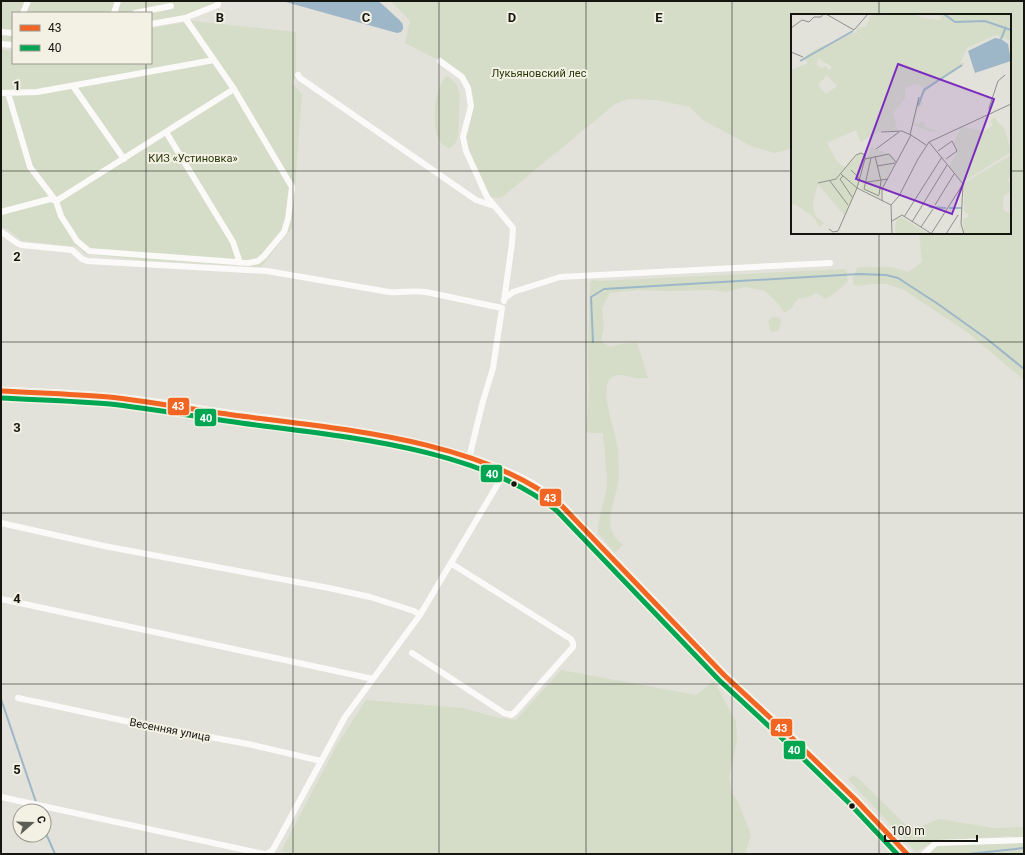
<svg xmlns="http://www.w3.org/2000/svg" width="1025" height="855" font-family="Roboto,sans-serif">
<style>
.green{fill:#d5ddc8}
.water{fill:#9eb7c8}
.lines{fill:none;stroke-linecap:round;stroke-linejoin:round}
.stream{stroke:#9eb7c8;stroke-width:2}
.minor{stroke:#fbfaf9;stroke-width:6}
.secondary{stroke:#fbfaf9;stroke-width:9}
.bus-1-casing{stroke:#f3f1e4;stroke-width:8}
.bus-2-casing{stroke:#f3f1e4;stroke-width:8}
.bus-1{stroke:#f26522;stroke-width:5}
.bus-2{stroke:#00a651;stroke-width:5}
.grid{fill:none;stroke:#161611;stroke-width:1;stroke-opacity:0.55}
.bus-dot{fill:#161611;stroke:#f3f1e4;stroke-width:1.5}
.labels{text-anchor:middle;dominant-baseline:central;stroke-width:4;stroke-linejoin:round;paint-order:stroke}
.park-label{font-size:11px;fill:#2a390c;stroke:#f3f1e4}
.street-label{font-size:11px;fill:#161611;stroke:#f3f1e4}
.inset-river{fill:none;stroke:#9eb7c8;stroke-width:2}
.inset-road{fill:none;stroke:#90908a;stroke-width:1}
.view{fill:#7b2cbf;fill-opacity:0.15;stroke:#7b2cbf;stroke-width:2}
.inset-edge{fill:none;stroke:#161611;stroke-width:2}
.grid-label{font-size:13px;text-anchor:middle;font-weight:bold;fill:#161611;stroke:#f3f1e4;stroke-width:4;stroke-linejoin:round;paint-order:stroke}
.line-badge{stroke:#f3f1e4;stroke-width:1.5}
.badge-label{font-size:11px;text-anchor:middle;font-weight:bold;fill:#fff}
</style>
<rect width="100%" height="100%" fill="#e2e1da"/>
<path class="green" d="M 1,1 L 218,1 L 218,5 L 185,18 L 151,24 L 151,13 L 13,13 L 13,45 L 1,44 Z
M 389,1 L 1024,1 L 1024,380 L 967,332 L 904,290 L 887,284 L 873,284 L 857,286 L 853,284 L 853,277 L 857,268 L 861,267 L 891,267 L 908,272 L 922,262 L 919,233 L 1010,233 L 1010,15 L 792,15 L 792,148 L 775,153 L 751,146 L 703,120 L 690,107 L 657,100 L 628,99 L 615,104 L 501,198 L 487,197 L 463,137 L 471,106 L 462,77 L 440,61 L 405,43 L 410,21 L 392,2 Z
M 193,21 L 296,32 L 296,77 L 292,83 L 302,94 L 292,228 L 261,267 L 143,260 L 85,254 L 78,247 L 22,241 L 6,228 L 1,228 L 1,49 L 13,51 L 13,63 L 151,63 L 151,28 Z
M 448,76 L 456,84 L 460,95 L 458,136 L 455,144 L 450,148 C 426,145 434,81 448,76 Z
M 846,269 L 848,281 L 842,287 L 826,299 L 816,293 L 809,297 L 797,299 L 792,308 L 784,313 L 778,303 L 765,291 L 745,287 L 726,292 L 713,290 L 668,291 L 638,290 L 610,293 L 602,308 L 604,327 L 601,341 L 610,347 L 621,344 L 637,343 L 648,378 C 644,378 639,379 635,378 C 628,377 615,371 609,380 C 600,393 616,433 618,449 C 618,460 620,472 618,483 C 616,498 605,519 613,534 C 615,538 620,542 623,545 L 615,553 L 598,533 L 598,525 L 606,491 L 607,479 L 603,433 L 592,433 L 587,432 L 586,430 L 589,391 L 588,354 L 590,282 L 593,280 L 599,281 Z
M 772,317 L 780,318 L 781,323 L 778,330 L 773,332 L 770,330 L 768,321 Z
M 561,670 L 696,695 L 714,681 L 736,722 L 737,740 L 729,777 L 732,793 L 738,802 L 751,835 L 745,854 L 292,854 L 281,851 L 337,745 L 366,700 L 463,708 L 499,718 L 516,720 Z
M 853,775 L 858,778 L 911,830 L 939,819 L 994,828 L 1024,827 L 1024,854 L 927,854 L 937,845 L 1019,841 L 1012,836 L 936,841 L 916,852 L 848,779 Z"/>
<path class="water" d="M 282,1 L 378,1 C 380,2 401,21 402,23 C 403,23 403,28 403,29 L 401,32 L 397,33 Z"/>
<g class="lines">
<path class="stream" d="M 593,342 L 591,297 L 604,289 L 859,274 L 886,275 L 898,278 L 938,304 L 987,339 L 1024,369
M 1,699 L 39,811
M 44,829 L 55,854
M 968,854 L 1024,848"/>
<path class="minor" d="M 23,13 L 28,1
M 114,13 L 118,1
M 135,13 L 171,6
M 151,24 L 185,18 L 218,5 L 218,1
M 1,32 L 13,33
M 1,44 L 13,45
M 440,61 L 462,77 L 468,88 L 471,106 L 463,137 L 466,151 L 487,197 L 513,228 L 512,243 L 504,301
M 298,75 L 300,78 L 476,200 L 494,206
M 73,86 L 124,159
M 1,93 L 37,92 L 214,60
M 8,93 L 30,167 L 56,201 L 61,216 L 77,241 L 89,251 L 249,263 L 258,261 L 264,256 L 284,232 L 288,219 L 292,187 L 234,89 L 185,18
M 166,132 L 233,242 L 240,263
M 1,212 L 50,199 L 56,201 L 234,89
M 1,232 C 9,236 13,242 21,245 L 72,250 L 82,259 L 87,261 L 267,271 L 389,292 C 401,293 413,290 426,292 L 502,308 L 493,368 L 483,401 L 469,458
M 504,299 L 513,292 L 560,277 L 830,263
M 1,523 L 104,546 L 329,588 L 370,597 L 414,611 L 420,615
M 1,599 L 373,679
M 412,653 L 504,713 L 511,715 L 515,712 L 573,647 L 573,643 L 571,639 L 452,564
M 18,698 L 144,725 L 248,744 L 321,761
M 1,797 L 264,854
M 266,854 L 272,851 L 280,837 L 345,717 L 420,615 L 505,472
M 924,854 L 936,843 L 1024,840"/>
<path class="secondary" d="M 1,391 C 42,393 84,394 125,399 C 162,403 198,410 235,415 C 317,426 399,434 478,461 C 509,472 537,484 562,506 L 724,675 L 791,737 L 855,799 L 907,854"/>
<g class="bus-1-casing">
<path id="bus-1" d="M 1,391 C 37,393 73,394 109,397 C 153,402 197,410 241,416 C 341,429 482,440 562,506 L 724,675 L 791,737 L 855,799 L 907,854"/>
</g>
<g class="bus-2-casing">
<path id="bus-2" d="M 1,398 C 37,400 73,401 110,404 C 154,409 197,417 241,423 C 339,436 479,447 557,511 L 719,680 L 786,742 L 850,804 L 897,854"/>
</g>
<use href="#bus-1" class="bus-1"/>
<use href="#bus-2" class="bus-2"/>
</g>
<path class="grid" d="M 146,1 L 146,13M 293,1 L 293,854M 439,1 L 439,854M 586,1 L 586,854M 732,1 L 732,854M 879,1 L 879,15M 146,63 L 146,854M 1,171 L 792,171M 1010,171 L 1024,171M 879,233 L 879,854M 1,342 L 1024,342M 1,513 L 1024,513M 1,684 L 1024,684"/>
<g class="bus-dot">
<circle cx="514" cy="484" r="3.5"/>
<circle cx="852" cy="806" r="3.5"/>
</g>
<g class="labels">
<g class="park-label">
<text x="539" y="73">Лукьяновский лес</text>
<text x="193" y="158">КИЗ «Устиновка»</text>
</g>
<g class="street-label">
<text transform="translate(170 730) rotate(11)">Весенняя улица</text>
</g>
</g>
<g transform="translate(791 14)">
<rect width="220" height="220" fill="#e2e1da"/>
<path d="M 92,0 L 97,3 L 94,0 L 123,0 L 131,4 L 150,6 L 149,0 L 220,0 L 220,15 L 218,15 L 220,17 L 220,27 L 205,21 L 176,34 L 169,49 L 174,49 L 171,53 L 142,70 L 132,81 L 132,72 L 124,70 L 114,74 L 114,84 L 102,99 L 107,118 L 92,116 L 70,128 L 65,116 L 36,129 L 46,148 L 55,154 L 68,139 L 74,141 L 75,145 L 81,133 L 102,142 L 105,147 L 91,174 L 89,184 L 69,174 L 73,154 L 71,165 L 54,202 L 27,170 L 22,188 L 24,202 L 33,209 L 29,213 L 23,203 L 5,191 L 0,190 L 0,151 L 2,149 L 0,148 L 0,56 L 17,49 L 12,44 L 25,35 L 65,18 L 78,31 L 65,17 L 66,14 L 76,12 L 79,2 ZM 27,44 L 41,53 L 38,56 L 34,52 L 31,54 L 26,51 ZM 36,61 L 46,72 L 35,80 L 27,71 ZM 130,81 L 132,90 L 128,93 L 123,109 L 128,111 L 129,108 L 134,108 L 133,113 L 152,119 L 137,117 L 121,110 ZM 203,103 L 214,116 L 220,138 L 172,168 L 158,153 L 166,138 L 163,129 L 170,113 L 194,117 L 202,111 L 199,107 ZM 220,141 L 220,163 L 217,164 L 220,178 L 213,181 L 212,196 L 220,200 L 220,220 L 173,220 L 172,205 L 177,203 L 177,200 L 173,198 L 173,169 ZM 110,203 L 138,220 L 104,220 L 105,205 Z" fill="#d5ddc8" fill-rule="evenodd"/>
<path d="M 204,24 L 210,25 L 217,30 L 220,47 L 184,59 L 177,37 Z" fill="#9eb7c8"/>
<path class="inset-river" d="M 153,0 L 164,8 L 194,7 L 220,16M 210,25 L 215,13M 9,47 L 62,17M 127,92 L 133,76 L 171,51M 138,193 L 155,194M 158,194 L 171,194"/>
<path class="inset-road" d="M 35,0 L 63,16 L 77,0M 0,14 L 11,6 L 18,8 L 23,3 L 30,3 L 32,0M 0,38 L 12,43M 199,98 L 198,94 L 207,67 L 214,61M 90,118 L 111,117 L 120,121M 119,121 L 128,83M 138,128 L 172,170 L 140,220M 85,135 L 108,118M 147,137 L 161,127 L 166,137 L 155,145M 84,142 L 90,167 L 88,181M 80,144 L 73,175 L 88,182M 74,145 L 98,140 L 105,148M 86,152 L 104,149M 60,156 L 69,165M 52,162 L 49,165 L 61,183M 39,167 L 57,191M 76,168 L 97,165M 27,169 L 45,165 L 65,141 L 70,139 L 74,141 L 74,145 L 66,174 L 100,191M 172,170 L 170,210 L 173,220M 91,187 L 91,175 L 120,121 L 135,131M 144,191 L 163,160M 113,203 L 151,143M 101,207 L 111,201 L 141,220M 121,208 L 156,151M 130,213 L 142,195M 38,215 L 42,218 L 47,217 L 66,174 L 50,160M 101,220 L 100,191 L 108,182 L 127,145 L 138,128 L 220,90M 155,220 L 167,201"/>
<path class="view" d="M 107,50 L 203,85 L 161,200 L 65,165 Z"/>
<rect width="220" height="220" class="inset-edge"/>
</g>
<g class="grid-label">
<text x="220" y="22">B</text>
<text x="366" y="22">C</text>
<text x="512" y="22">D</text>
<text x="659" y="22">E</text>
<text x="17" y="90">1</text>
<text x="17" y="261">2</text>
<text x="17" y="432">3</text>
<text x="17" y="603">4</text>
<text x="17" y="774">5</text>
</g>
<g class="line-badge">
<rect x="167" y="397" width="23" height="19" rx="4" fill="#f26522"/>
<rect x="194" y="408" width="23" height="19" rx="4" fill="#00a651"/>
<rect x="480" y="464" width="23" height="19" rx="4" fill="#00a651"/>
<rect x="539" y="488" width="23" height="19" rx="4" fill="#f26522"/>
<rect x="770" y="718" width="23" height="19" rx="4" fill="#f26522"/>
<rect x="783" y="740" width="23" height="20" rx="4" fill="#00a651"/>
</g>
<g class="badge-label">
<text x="178" y="410">43</text>
<text x="206" y="422">40</text>
<text x="492" y="478">40</text>
<text x="550" y="502">43</text>
<text x="781" y="732">43</text>
<text x="794" y="754">40</text>
</g>
<rect width="1025" height="855" fill="none" stroke="#161611" stroke-width="4"/>
<rect x="12" y="12" width="140" height="52" fill="#f3f1e4" stroke="#9b9990"/>
<rect x="20" y="25" width="20" height="6" fill="#f26522" stroke="#9b9990"/>
<text x="48" y="32" font-size="12" fill="#161611">43</text>
<rect x="20" y="45" width="20" height="6" fill="#00a651" stroke="#9b9990"/>
<text x="48" y="52" font-size="12" fill="#161611">40</text>
<g transform="translate(32 823) rotate(70)"><circle r="19" fill="#f3f1e4" stroke="#9b9990"/>
<path d="M0-3L7 15L0 10L-7 15Z" fill="#5d5d57"/>
<text y="-6" font-size="11" font-weight="bold" text-anchor="middle" fill="#161611">С</text>
</g>
<path d="M885 835v6h92v-6" fill="none" stroke="#161611" stroke-width="2"/>
<text x="891" y="835" font-size="12" fill="#161611" stroke="#f3f1e4" stroke-width="3" paint-order="stroke">100 m</text>
</svg>
